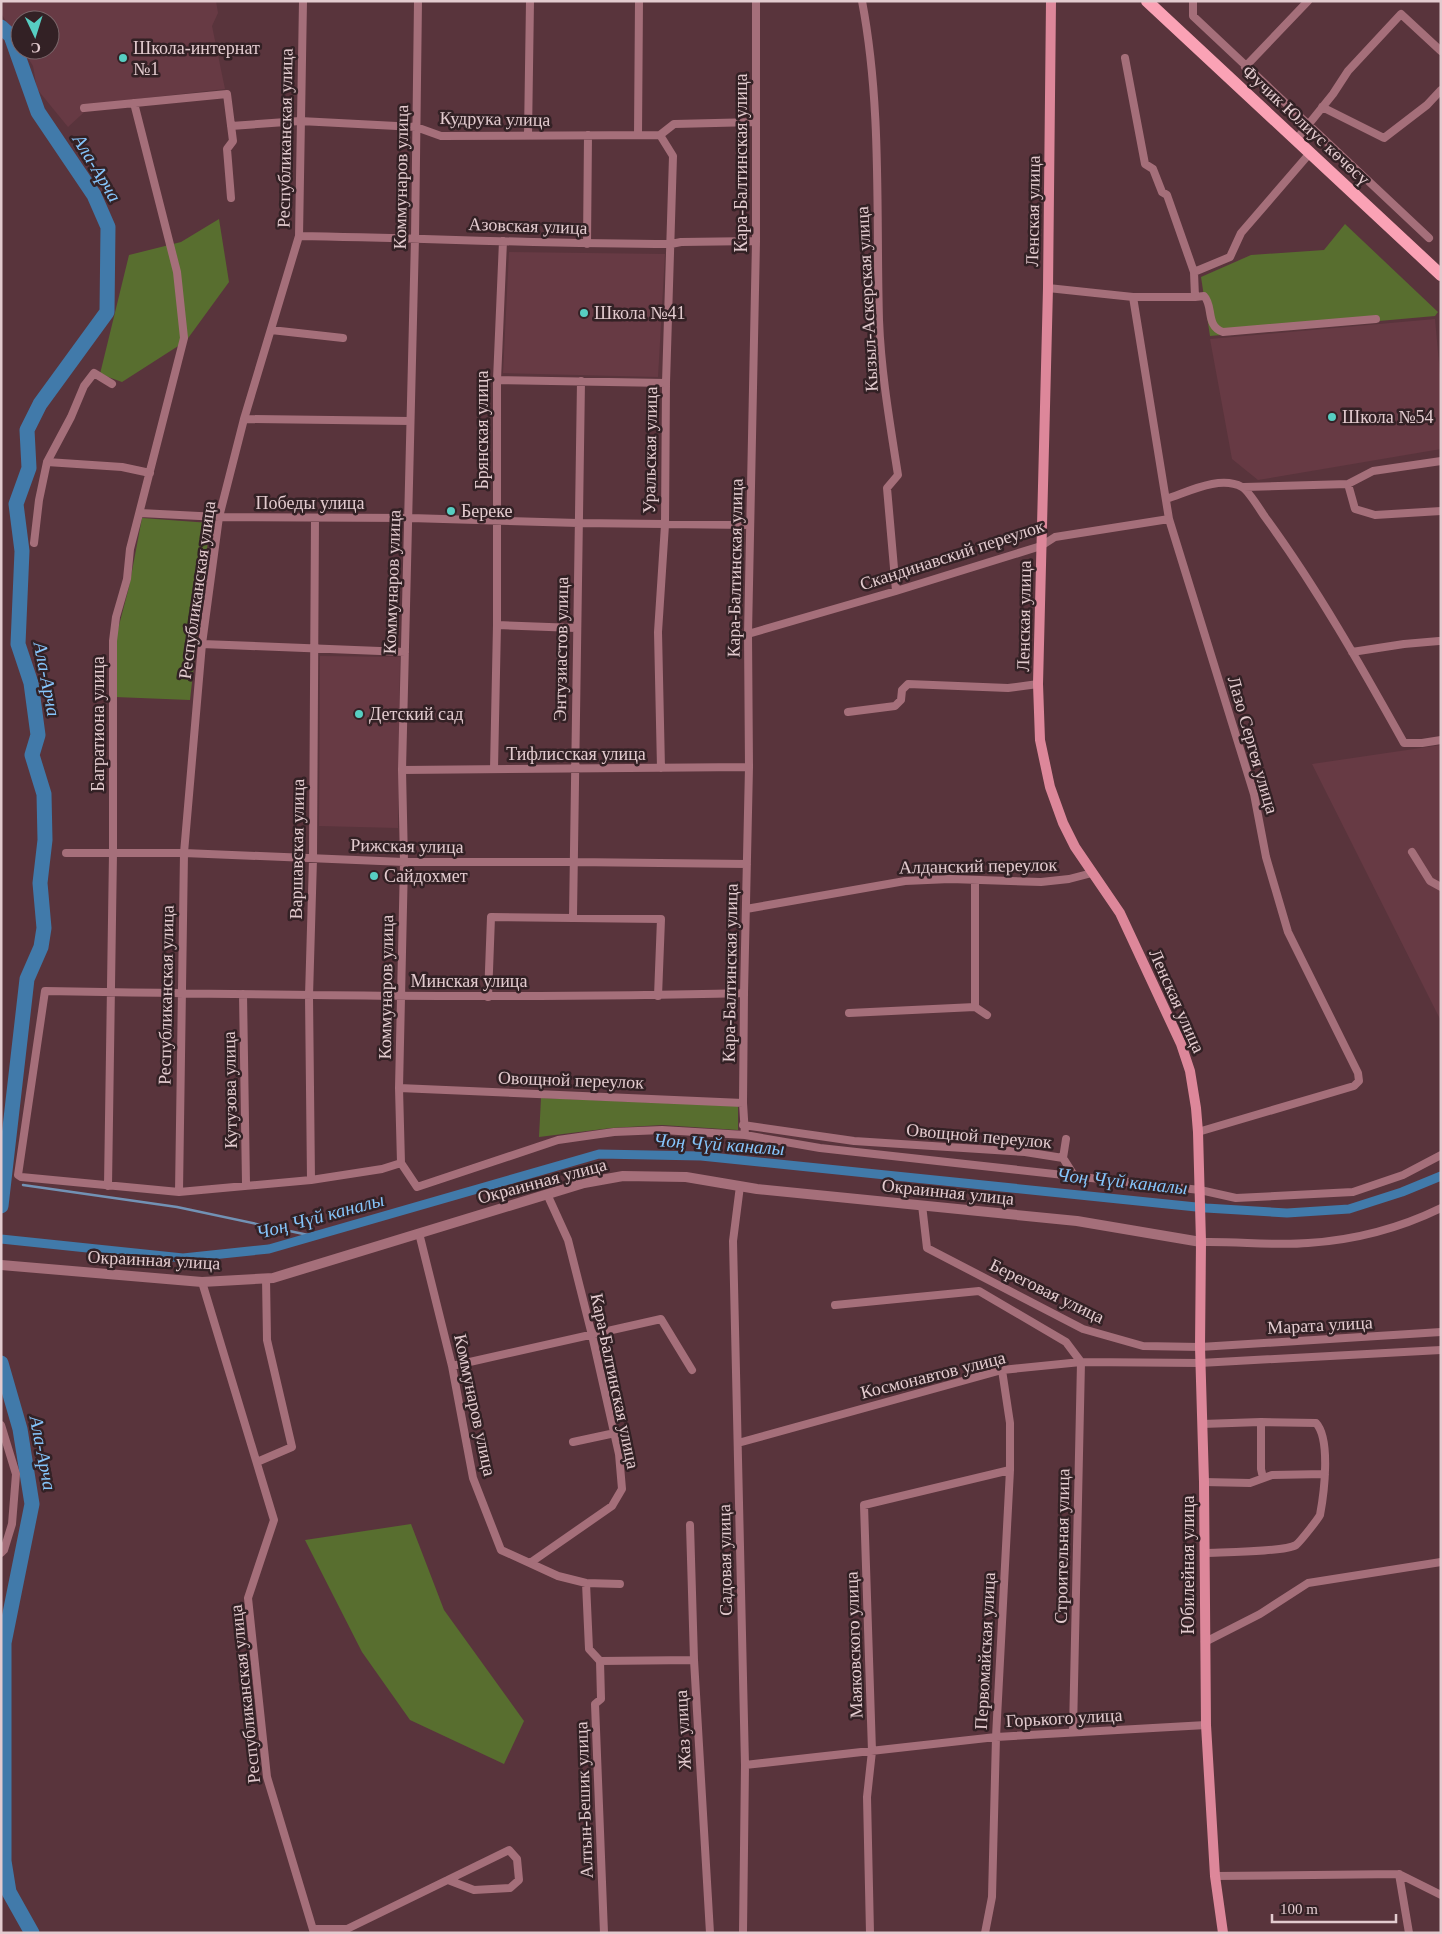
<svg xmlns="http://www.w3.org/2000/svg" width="1442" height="1934" font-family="Georgia,serif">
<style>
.built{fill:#673a44}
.green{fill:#586e2f}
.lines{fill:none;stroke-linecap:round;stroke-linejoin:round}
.stream{stroke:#7292b5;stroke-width:2.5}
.canal{stroke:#417aaa;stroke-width:9}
.river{stroke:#417aaa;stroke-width:15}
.minor{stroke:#a56f7a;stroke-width:8}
.tertiary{stroke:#a56f7a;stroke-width:10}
.secondary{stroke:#dd879a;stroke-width:10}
.primary{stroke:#faa2b5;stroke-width:12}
.poi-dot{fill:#57cec2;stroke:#332125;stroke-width:2}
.labels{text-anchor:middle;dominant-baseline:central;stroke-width:5;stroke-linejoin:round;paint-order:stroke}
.poi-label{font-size:18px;fill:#e3cbcf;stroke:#332125;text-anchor:start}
.street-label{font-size:18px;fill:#e3cbcf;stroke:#332125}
.water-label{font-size:19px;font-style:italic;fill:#86c5fb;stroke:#332125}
</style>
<rect width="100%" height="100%" fill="#59343c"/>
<path class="built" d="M 1,1 L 216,1 L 218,13 L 212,26 L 225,89 L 93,104 L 68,127 L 37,89 L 33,66 L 23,50 L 50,50 L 50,20 L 20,20 L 20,45 L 1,13 Z
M 509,252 L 665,254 L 658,377 L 503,373 Z
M 1435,319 L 1441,385 L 1441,449 L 1258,480 L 1232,459 L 1210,339 Z
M 320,656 L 400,657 L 398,828 L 319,826 Z
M 1441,745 L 1441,1021 L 1312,764 Z"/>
<path class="green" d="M 219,219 L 229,282 L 186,341 L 122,382 L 100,374 L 129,255 L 181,242 Z
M 1345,224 L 1438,312 L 1435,316 L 1210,336 L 1201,277 L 1251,255 L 1324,250 Z
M 142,518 L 210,523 L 190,700 L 115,697 L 117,633 L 129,587 Z
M 541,1098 L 738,1106 L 738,1130 L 662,1125 L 611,1128 L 539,1137 Z
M 411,1524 L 444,1610 L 524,1721 L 504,1764 L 410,1720 L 362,1652 L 305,1540 Z"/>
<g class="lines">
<path class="stream" d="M 23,1185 L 177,1207 L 313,1236"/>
<path class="canal" d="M 1,1239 L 183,1258 L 269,1249 L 599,1154 L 701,1156 L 1206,1208 L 1287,1213 L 1349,1209 L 1402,1192 L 1441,1176"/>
<path class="river" d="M 1,27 L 11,36 L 38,112 L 94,195 L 108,227 L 107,312 L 40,404 L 27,430 L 29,468 L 16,504 L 22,551 L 18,644 L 31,683 L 38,735 L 32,755 L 44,794 L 45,840 L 40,883 L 44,928 L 41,947 L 27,979 L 1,1206
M 1,1363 L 20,1429 L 32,1504 L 4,1643 L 4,1861 L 9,1892 L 32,1933"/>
<path class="minor" d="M 862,1 C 882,106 876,214 879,320 C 881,372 890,424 898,475 L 887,488 L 896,591
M 1193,1 L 1193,16 L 1429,238
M 1245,67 L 1308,1
M 1322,107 L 1384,138 L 1427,105 L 1441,90
M 84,108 L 227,94 L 233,141 L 227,149 L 231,198
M 231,126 L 300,121 L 416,127 L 441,136 L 660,135 L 674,124 L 756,122
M 528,135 L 530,1
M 638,135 L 639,1
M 660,135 L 673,156 L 666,383 L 665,525 L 658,632 L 661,768
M 1296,140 L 1333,94 L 1348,71 L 1401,14 L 1441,51
M 299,236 C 423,238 547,244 671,244 L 681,242 L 756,241
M 587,244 L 588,135
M 1194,272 L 1230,257 L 1241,233 L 1310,153
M 1048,288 L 1133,297 L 1195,297 L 1194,272 L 1167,195 L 1162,192 L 1153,169 L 1145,164 L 1125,58
M 1133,297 L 1169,519 L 1254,794 L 1266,857 L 1288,932 L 1358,1073 L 1359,1081 L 1354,1086 L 1198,1132
M 1195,297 L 1204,296 C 1214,306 1205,326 1223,332 L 1376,319
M 271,330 L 343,338
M 497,380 L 666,383
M 244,419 L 410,421
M 47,462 L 122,467 L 150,473
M 1348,484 L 1355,509 L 1375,515 L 1441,511
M 1244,487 L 1348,484 L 1373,471 L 1441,461
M 1166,499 C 1188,492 1220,475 1242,487 C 1249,491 1260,510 1265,517 C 1317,588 1361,666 1404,743 L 1422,743 L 1441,740
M 140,513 L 219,517 L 410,518 L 578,523 L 750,525
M 34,543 L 39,500 L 47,462 L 71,417 L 84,386 L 94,373 L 112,384
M 497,625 L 576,628
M 748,634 L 896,591 L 1041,546 L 1055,537 L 1169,519
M 202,644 L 405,652
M 1352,652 L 1404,644 L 1439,641
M 848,712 L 895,706 L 901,700 L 902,690 L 908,684 L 1008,688 L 1038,684
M 494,769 L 497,625 L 497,380 L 503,241
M 402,770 L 749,767
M 1412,852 L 1430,881 L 1441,887
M 66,853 L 184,853 L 404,862 L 573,862 L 747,864
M 746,909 L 905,881 L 950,879 L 1041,882 L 1069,879 L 1092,873
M 573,917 L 581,381
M 243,994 L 246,1184
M 488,997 L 491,917 L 661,919 L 658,996
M 975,1007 L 975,880
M 849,1013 L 975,1007 L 987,1015
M 399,1088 L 743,1103
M 743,1125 L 854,1141 L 1025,1152 L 1063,1158
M 745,1135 L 743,1103 L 744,993 L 749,767 L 748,634 L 756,241 L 756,1
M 1066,1139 L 1063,1158 L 1075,1177
M 401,1163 L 382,1169 L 311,1180 L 179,1192 L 21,1177 L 18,1175 L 45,991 C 278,995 511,999 744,993
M 401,1163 L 399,1088 L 404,862 L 402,770 L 415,238 L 418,1
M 401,1163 L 417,1187 L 558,1140 L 614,1132 L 662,1130 L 745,1135 L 820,1148 L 1200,1190 L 1236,1198 L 1353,1192 L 1403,1175 L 1441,1155
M 311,1180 L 309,996 L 313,859 L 315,518
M 108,1186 L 113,853 L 113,641 L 116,617 L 127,579 L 130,549 L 184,338 L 177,272 L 134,103
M 740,1186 L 733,1241 L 745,1765 L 743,1933
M 179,1192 L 184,853 L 202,644 L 219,517 L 244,419 L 299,236 L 303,1
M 922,1205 L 927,1248 L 1083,1329 L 1143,1346 L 1200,1347 L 1441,1332
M 419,1233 L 452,1366 L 473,1478 L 501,1550 L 558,1576 L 586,1583 L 620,1584
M 1201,1242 C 1237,1241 1273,1246 1308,1243 C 1354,1240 1400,1228 1441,1208
M 202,1282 L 274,1520 L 248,1598 L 267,1777 L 314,1933
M 835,1305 L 979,1291 L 1066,1342 L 1081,1362 L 1073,1731
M 452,1366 L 661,1319 L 692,1370
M 1261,1422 L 1261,1469 L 1263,1478
M 1202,1424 L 1261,1422 L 1316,1423 C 1331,1439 1324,1494 1320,1515 C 1318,1519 1300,1542 1296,1545 C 1284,1552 1222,1552 1204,1553
M 1,1425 L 16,1474 L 12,1524 L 4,1550 L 1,1553
M 573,1442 L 615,1433
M 738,1443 L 1002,1370 L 1081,1362 L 1200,1363 L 1441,1350
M 257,1462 L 292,1447 L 267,1340 L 266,1278
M 1204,1482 L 1250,1483 L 1272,1475 L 1325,1474
M 690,1525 L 694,1660 L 710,1933
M 530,1563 L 612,1506 L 622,1489 L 619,1454 L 592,1335 L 568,1240 L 547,1194
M 586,1583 L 589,1649 L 600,1661 L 601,1699 L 595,1704 L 604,1933
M 1205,1642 L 1260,1614 L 1308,1583 L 1441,1562
M 600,1661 L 694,1660
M 745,1765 L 996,1737 L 1206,1725
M 1399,1874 L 1409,1933
M 1215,1876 L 1399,1874 L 1441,1895
M 313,1929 L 347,1929 L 509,1850 L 517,1859 L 519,1880 L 510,1888 L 474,1890 L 448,1880
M 870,1933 L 867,1797 L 872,1751 L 864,1505 L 1010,1470
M 985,1933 L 992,1897 L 996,1737 L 1010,1470 L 1010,1423 L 1002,1370"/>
<path class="tertiary" d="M 1,1265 L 202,1282 L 273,1278 L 584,1183 L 623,1176 L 686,1177 L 757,1189 L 1077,1221 L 1201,1242"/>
<path class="secondary" d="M 1051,1 L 1048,288 L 1038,684 L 1040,740 L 1050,787 L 1063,823 L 1075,847 L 1120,913 L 1181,1044 L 1190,1071 L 1196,1108 L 1198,1132 L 1201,1242 L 1200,1347 L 1204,1482 L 1206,1725 L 1215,1876 L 1223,1933"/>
<path class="primary" d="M 1147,1 L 1441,275"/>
</g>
<g class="poi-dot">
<circle cx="123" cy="58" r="5"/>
<circle cx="584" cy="313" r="5"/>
<circle cx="1332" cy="417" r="5"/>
<circle cx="451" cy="511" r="5"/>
<circle cx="359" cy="714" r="5"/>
<circle cx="374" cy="876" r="5"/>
</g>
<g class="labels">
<g class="poi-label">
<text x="133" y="48">Школа-интернат<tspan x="133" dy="21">№1</tspan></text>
<text x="594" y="313">Школа №41</text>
<text x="1342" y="417">Школа №54</text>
<text x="461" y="511">Береке</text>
<text x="369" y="714">Детский сад</text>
<text x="384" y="876">Сайдохмет</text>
</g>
<g class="street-label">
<text transform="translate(495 119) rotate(1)">Кудрука улица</text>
<text transform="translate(1306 125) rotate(43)">Фучик Юлиус көчөсү</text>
<text transform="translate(285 138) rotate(-89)">Республиканская улица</text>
<text transform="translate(741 163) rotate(-90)">Кара-Балтинская улица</text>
<text transform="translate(401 177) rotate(-89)">Коммунаров улица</text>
<text transform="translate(1033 211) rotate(-89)">Ленская улица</text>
<text transform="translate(528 226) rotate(2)">Азовская улица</text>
<text transform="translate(867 299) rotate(-93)">Кызыл-Аскерская улица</text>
<text transform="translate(482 430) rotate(-90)">Брянская улица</text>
<text transform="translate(650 450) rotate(-89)">Уральская улица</text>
<text x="310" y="503">Победы улица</text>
<text transform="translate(952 555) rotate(-18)">Скандинавский переулок</text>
<text transform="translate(735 568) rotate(-89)">Кара-Балтинская улица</text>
<text transform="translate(392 582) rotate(-88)">Коммунаров улица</text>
<text transform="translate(197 590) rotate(-82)">Республиканская улица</text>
<text transform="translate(1024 616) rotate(-89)">Ленская улица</text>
<text transform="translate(561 649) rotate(-89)">Энтузиастов улица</text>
<text transform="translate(98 724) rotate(-90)">Багратиона улица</text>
<text transform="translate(1253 745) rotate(74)">Лазо Сергея улица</text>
<text x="576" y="754">Тифлисская улица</text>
<text transform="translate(407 846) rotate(1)">Рижская улица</text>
<text transform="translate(297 849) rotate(-89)">Варшавская улица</text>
<text transform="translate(978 866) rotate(-1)">Алданский переулок</text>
<text transform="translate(730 973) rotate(-89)">Кара-Балтинская улица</text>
<text x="469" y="981">Минская улица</text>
<text transform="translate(386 987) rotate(-89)">Коммунаров улица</text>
<text transform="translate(166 995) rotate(-89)">Республиканская улица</text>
<text transform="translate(1177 1001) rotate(66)">Ленская улица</text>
<text transform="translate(571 1080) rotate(2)">Овощной переулок</text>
<text transform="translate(230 1090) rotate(-91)">Кутузова улица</text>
<text transform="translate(979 1136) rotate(5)">Овощной переулок</text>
<text transform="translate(542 1181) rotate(-15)">Окраинная улица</text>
<text transform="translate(948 1192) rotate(6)">Окраинная улица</text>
<text transform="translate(154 1260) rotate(3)">Окраинная улица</text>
<text transform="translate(1047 1291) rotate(26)">Береговая улица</text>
<text transform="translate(1320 1325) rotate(-3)">Марата улица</text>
<text transform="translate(933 1375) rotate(-14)">Космонавтов улица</text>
<text transform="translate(615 1381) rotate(78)">Кара-Балтинская улица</text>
<text transform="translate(475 1405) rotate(78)">Коммунаров улица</text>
<text transform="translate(1062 1546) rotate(-89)">Строительная улица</text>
<text transform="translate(725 1560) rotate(-91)">Садовая улица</text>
<text transform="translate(1188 1565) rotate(-90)">Юбилейная улица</text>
<text transform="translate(854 1645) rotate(-92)">Маяковского улица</text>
<text transform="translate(985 1651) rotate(-87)">Первомайская улица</text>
<text transform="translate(245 1694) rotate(-96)">Республиканская улица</text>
<text transform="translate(1064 1718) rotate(-3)">Горького улица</text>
<text transform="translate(683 1730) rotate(-93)">Жаз улица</text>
<text transform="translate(584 1800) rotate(-92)">Алтын-Бешик улица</text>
</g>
<g class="water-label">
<text transform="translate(97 168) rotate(59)">Ала-Арча</text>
<text transform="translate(47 679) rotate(79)">Ала-Арча</text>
<text transform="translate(719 1144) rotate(4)">Чоң Чүй каналы</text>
<text transform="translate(1122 1181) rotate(6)">Чоң Чүй каналы</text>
<text transform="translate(320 1216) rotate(-15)">Чоң Чүй каналы</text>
<text transform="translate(43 1453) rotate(79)">Ала-Арча</text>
</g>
</g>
<rect width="1442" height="1934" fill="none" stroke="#e3cbcf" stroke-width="5"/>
<g transform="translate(35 35) rotate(176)"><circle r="24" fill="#332125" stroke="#796569"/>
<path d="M0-4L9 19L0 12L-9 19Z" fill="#57cec2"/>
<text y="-8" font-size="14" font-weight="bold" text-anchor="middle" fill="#e3cbcf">С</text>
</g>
<path d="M1272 1914v8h124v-8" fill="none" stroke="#e3cbcf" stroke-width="2.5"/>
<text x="1280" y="1914" font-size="15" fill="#e3cbcf" stroke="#332125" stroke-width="4" paint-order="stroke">100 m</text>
</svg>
